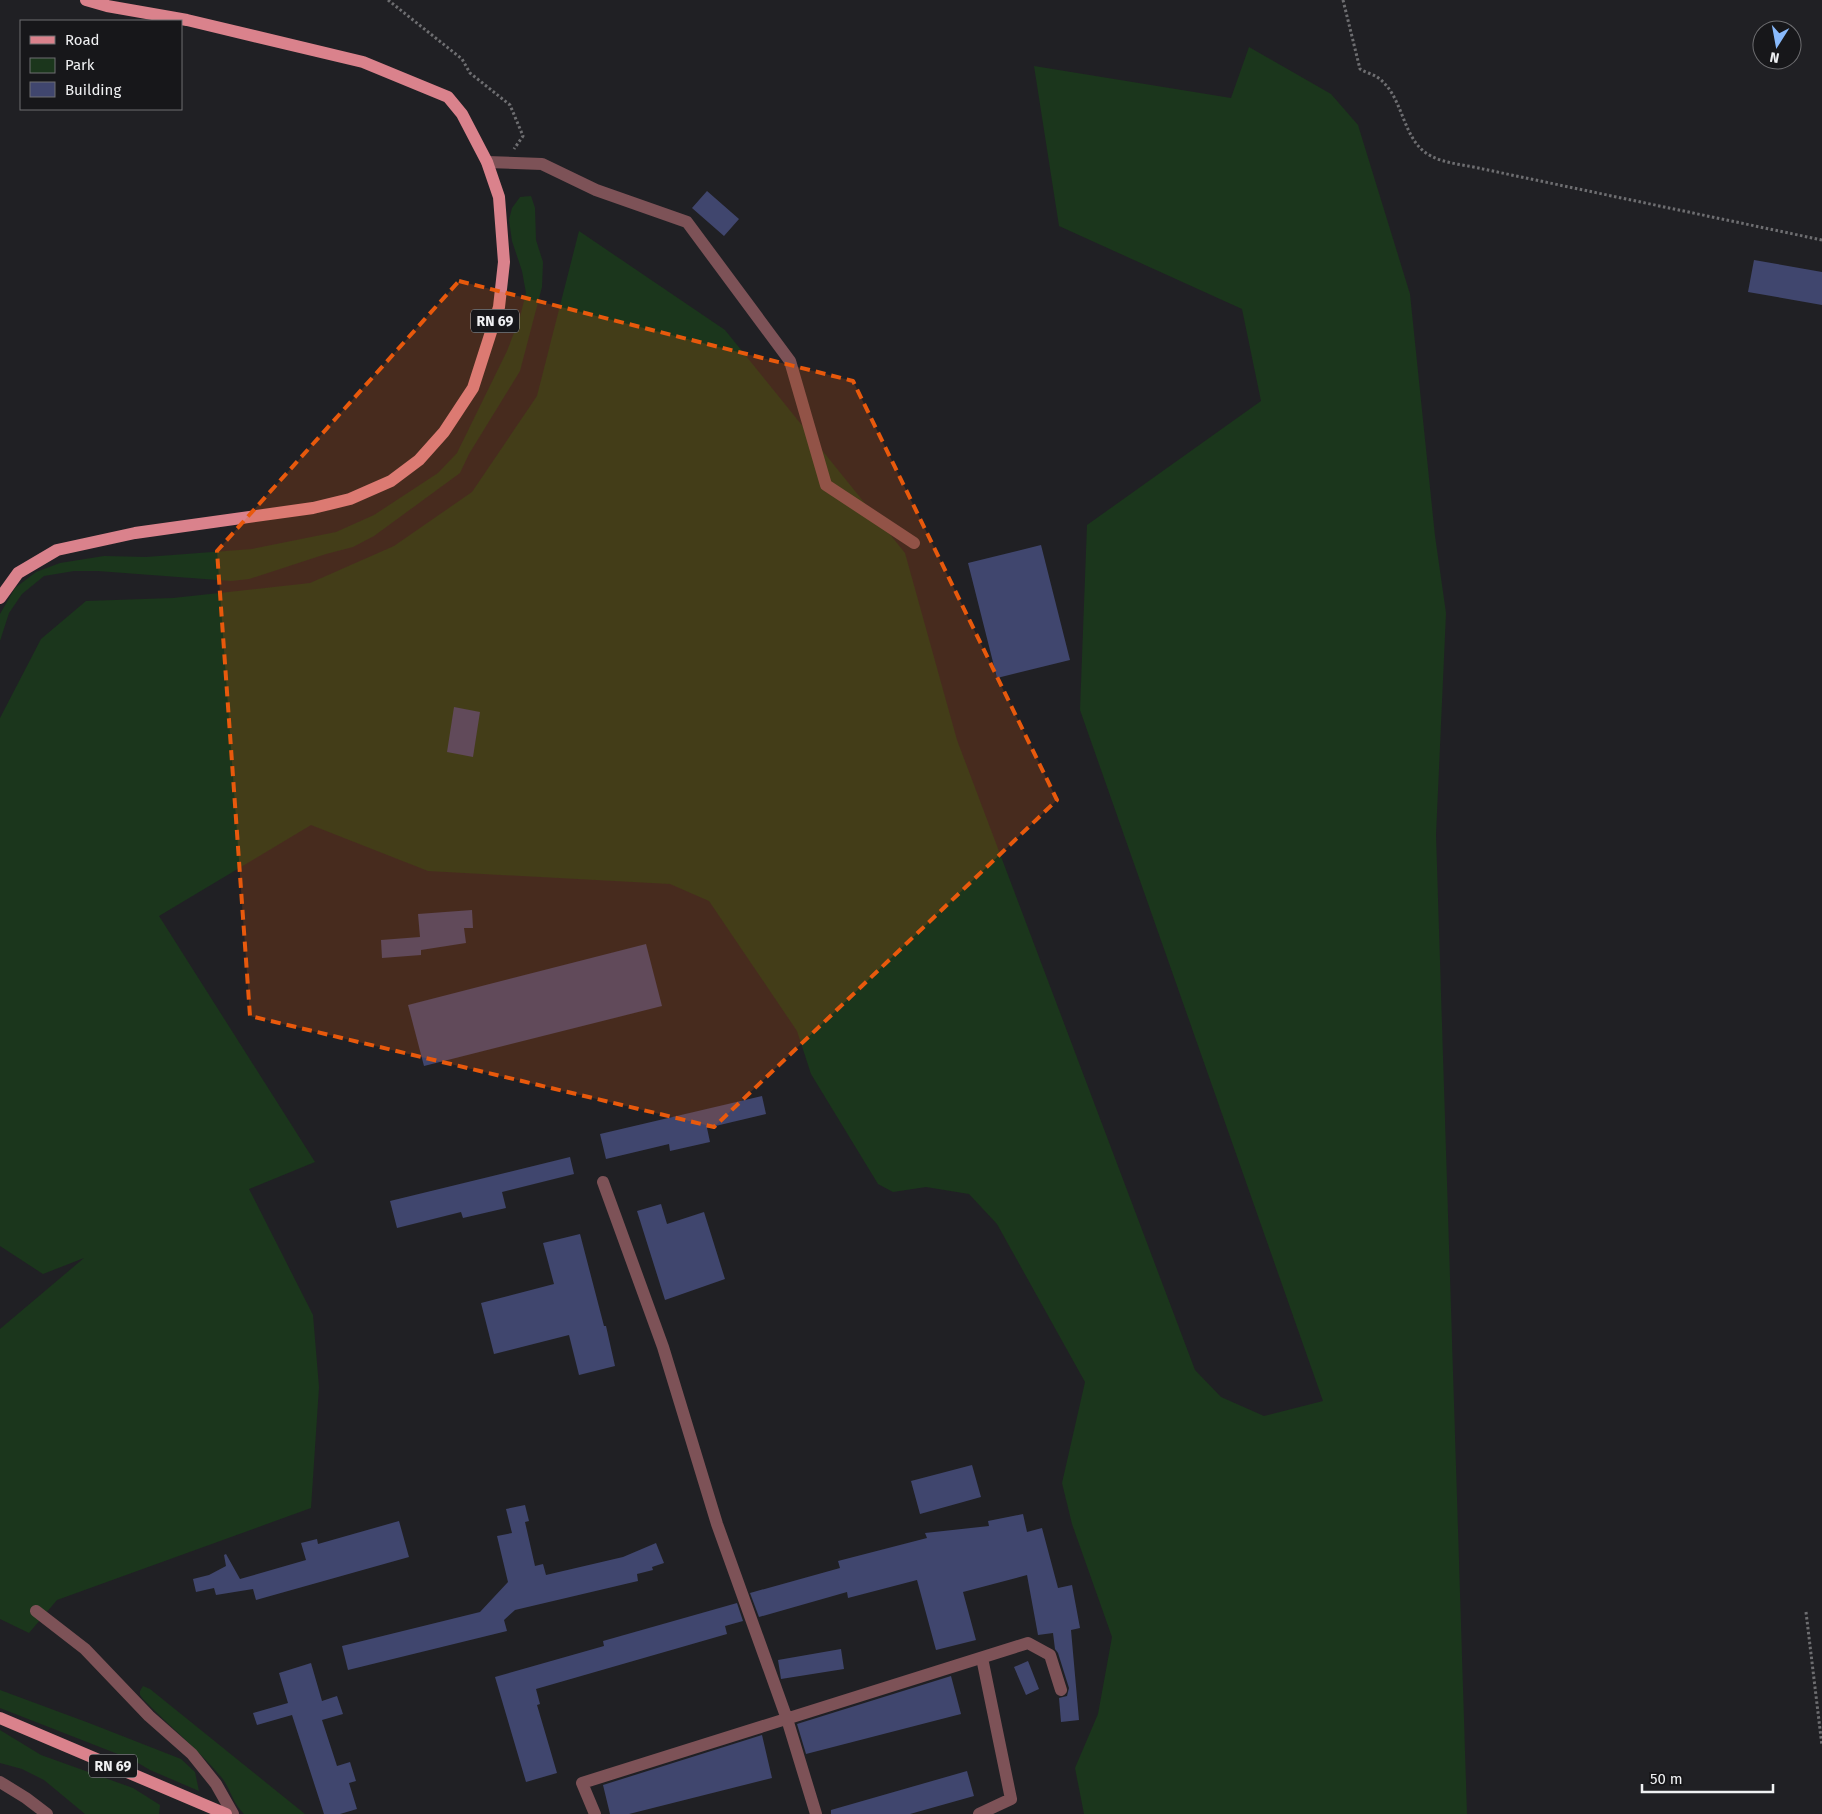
<svg xmlns="http://www.w3.org/2000/svg" width="1822" height="1814" font-family="'Fira Sans',sans-serif">
<style>
.green{fill:#1b361c}
.building{fill:#40466e}
.lines{fill:none;stroke-linecap:round;stroke-linejoin:round}
.path{stroke:#6e6e71;stroke-width:3;stroke-dasharray:2.5 2.5;stroke-linecap:butt}
.minor{stroke:#7d5257;stroke-width:12}
.major{stroke:#da828c;stroke-width:12}
.marked{fill:#e8590c;fill-opacity:0.2;stroke:#e8590c;stroke-width:4;stroke-dasharray:10 6;stroke-linejoin:round}
.labels{text-anchor:middle;dominant-baseline:central;stroke-width:4;stroke-linejoin:round;paint-order:stroke}
.shield{fill:#17171a;stroke:#afb0b2;stroke-width:1}
.shield-label{font-size:14px;font-weight:bold;fill:#f0f1f3}
</style>
<rect width="100%" height="100%" fill="#202024"/>
<path class="green" d="M 1249,47 L 1331,94 L 1358,125 L 1410,294 L 1435,536 L 1446,613 L 1436,835 L 1467,1814 L 1084,1814 L 1075,1768 L 1098,1714 L 1112,1637 L 1072,1524 L 1062,1483 L 1085,1382 L 997,1224 L 969,1194 L 926,1187 L 893,1192 L 878,1184 L 811,1074 L 797,1031 L 709,901 L 670,884 L 428,871 L 311,825 L 159,916 L 315,1162 L 249,1189 L 313,1315 L 319,1387 L 311,1508 L 57,1600 L 29,1633 L 0,1619 L 0,1329 L 84,1258 L 43,1274 L 0,1246 L 0,718 L 41,639 L 86,601 L 173,598 L 310,583 L 394,546 L 472,492 L 537,396 L 579,231 L 725,330 L 905,553 L 957,740 L 1195,1370 L 1221,1397 L 1264,1416 L 1323,1401 L 1080,710 L 1087,525 L 1261,401 L 1242,309 L 1059,226 L 1034,66 L 1231,98 Z
M 531,196 L 535,208 L 536,240 L 543,262 L 542,287 L 520,371 L 469,454 L 460,473 L 374,536 L 353,547 L 326,554 L 249,579 L 231,581 L 98,571 L 74,571 L 44,576 L 22,594 L 9,613 L 0,641 L 0,614 L 15,588 L 36,572 L 60,563 L 104,556 L 146,557 L 252,549 L 336,532 L 374,515 L 438,473 L 457,453 L 507,351 L 520,317 L 526,293 L 522,271 L 512,241 L 509,220 L 512,208 L 520,197 Z
M 143,1686 L 150,1689 L 305,1814 L 244,1814 C 233,1804 231,1790 222,1778 C 198,1749 169,1726 143,1699 L 140,1695 L 140,1691 Z
M 0,1690 L 89,1723 L 181,1759 L 195,1772 L 199,1791 L 150,1770 L 133,1760 L 0,1708 Z
M 0,1730 L 41,1755 L 133,1788 L 160,1805 L 159,1814 L 85,1814 L 44,1780 L 22,1769 L 0,1763 Z"/>
<path class="building" d="M 707,191 L 739,219 L 724,236 L 692,208 Z
M 1754,260 L 1822,272 L 1822,305 L 1748,292 Z
M 1041,545 L 1070,660 L 997,678 L 968,563 Z
M 454,707 L 480,712 L 473,757 L 447,752 Z
M 472,910 L 473,928 L 464,928 L 466,943 L 421,950 L 421,955 L 382,958 L 381,940 L 420,937 L 418,914 Z
M 646,944 L 662,1006 L 424,1066 L 408,1005 Z
M 762,1096 L 766,1114 L 707,1128 L 710,1142 L 670,1151 L 669,1144 L 606,1159 L 600,1134 Z
M 570,1157 L 574,1174 L 502,1192 L 506,1208 L 463,1218 L 461,1212 L 397,1228 L 390,1201 Z
M 661,1204 L 667,1224 L 704,1212 L 725,1279 L 665,1300 L 637,1211 Z
M 580,1234 L 604,1326 L 606,1326 L 615,1366 L 579,1375 L 569,1335 L 494,1354 L 481,1303 L 554,1284 L 543,1243 Z
M 972,1465 L 981,1497 L 920,1514 L 911,1481 Z
M 525,1505 L 529,1521 L 525,1522 L 535,1566 L 543,1564 L 546,1575 L 623,1557 L 656,1543 L 664,1563 L 652,1567 L 653,1570 L 637,1574 L 638,1581 L 515,1610 L 504,1620 L 507,1631 L 348,1670 L 342,1646 L 480,1612 L 508,1582 L 497,1536 L 512,1533 L 506,1509 Z
M 1023,1514 L 1027,1532 L 1042,1528 L 1058,1588 L 1072,1585 L 1080,1628 L 1071,1630 L 1079,1720 L 1061,1722 L 1059,1698 L 1067,1696 L 1069,1688 L 1058,1653 L 1055,1649 L 1053,1633 L 1038,1635 L 1027,1575 L 963,1592 L 976,1640 L 936,1650 L 917,1580 L 848,1598 L 847,1592 L 759,1617 L 750,1593 L 840,1568 L 838,1561 L 927,1538 L 925,1533 L 989,1526 L 988,1521 Z
M 399,1521 L 409,1557 L 256,1600 L 253,1589 L 216,1595 L 214,1588 L 196,1592 L 193,1579 L 209,1575 L 226,1566 L 224,1555 L 226,1554 L 240,1579 L 306,1560 L 301,1543 L 317,1539 L 318,1544 Z
M 737,1603 L 743,1621 L 725,1626 L 727,1634 L 536,1689 L 540,1704 L 537,1705 L 557,1773 L 526,1782 L 495,1677 L 604,1646 L 603,1641 Z
M 841,1649 L 844,1669 L 781,1679 L 778,1660 Z
M 1028,1661 L 1039,1689 L 1026,1695 L 1014,1667 Z
M 311,1663 L 322,1701 L 337,1696 L 343,1714 L 322,1720 L 337,1766 L 350,1762 L 356,1781 L 349,1783 L 357,1809 L 340,1814 L 324,1814 L 292,1715 L 257,1725 L 253,1713 L 288,1703 L 279,1673 Z
M 951,1676 L 961,1714 L 806,1754 L 797,1724 Z
M 762,1735 L 772,1778 L 629,1814 L 610,1814 L 603,1785 Z
M 967,1771 L 974,1796 L 910,1814 L 831,1814 L 831,1810 Z"/>
<g class="lines">
<path class="path" d="M 388,0 L 462,59 L 470,73 L 510,105 L 523,136 L 514,149
M 1343,0 L 1360,69 C 1365,72 1372,74 1377,77 C 1405,96 1401,141 1431,156 C 1446,164 1467,165 1483,169 L 1822,240
M 1806,1612 L 1822,1746"/>
<path class="minor" d="M 487,162 L 542,164 L 596,190 L 687,222 L 790,361 L 826,485 L 914,543
M 603,1182 L 663,1347 L 717,1524 L 787,1719 L 816,1814
M 36,1611 L 85,1649 L 149,1716 L 192,1754 L 216,1784 L 233,1814
M 0,1782 L 26,1798 L 47,1814
M 595,1814 L 582,1783 L 1028,1643 L 1050,1655 L 1061,1690
M 979,1814 L 1011,1799 L 982,1658"/>
<path class="major" d="M 0,598 L 18,573 L 57,550 L 135,533 L 313,508 L 350,499 L 391,481 L 419,460 L 444,432 L 473,388 L 499,307 L 504,262 L 499,197 L 487,162 L 462,114 L 448,97 L 363,62 L 187,20 L 107,6 L 86,0
M 0,1718 L 226,1814"/>
</g>
<path class="marked" d="M 459,281 L 853,381 L 1057,800 L 714,1127 L 250,1016 L 217,551 Z"/>
<g class="labels">
<g class="shield">
<rect x="471" y="309.5" width="48" height="23" rx="4"/>
<rect x="89" y="1754.5" width="48" height="23" rx="4"/>
</g>
<g class="shield-label">
<text x="495" y="321">RN 69</text>
<text x="113" y="1766">RN 69</text>
</g>
</g>
<rect x="20" y="20" width="162" height="90" fill="#17171a" stroke="#6e6e71"/>
<rect x="30" y="36" width="25" height="8" fill="#da828c" stroke="#6e6e71"/>
<text x="65" y="45" font-size="15" fill="#f0f1f3">Road</text>
<rect x="30" y="58" width="25" height="15" fill="#1b361c" stroke="#6e6e71"/>
<text x="65" y="70" font-size="15" fill="#f0f1f3">Park</text>
<rect x="30" y="82" width="25" height="15" fill="#40466e" stroke="#6e6e71"/>
<text x="65" y="95" font-size="15" fill="#f0f1f3">Building</text>
<g transform="translate(1777 45) rotate(191)"><circle r="24" fill="#17171a" stroke="#6e6e71"/>
<path d="M0-4L9 19L0 12L-9 19Z" fill="#89bafc"/>
<text y="-8" font-size="14" font-weight="bold" text-anchor="middle" fill="#f0f1f3">N</text>
</g>
<path d="M1642 1784v8h131v-8" fill="none" stroke="#f0f1f3" stroke-width="2.5"/>
<text x="1650" y="1784" font-size="15" fill="#f0f1f3" stroke="#17171a" stroke-width="4" paint-order="stroke">50 m</text>
</svg>
